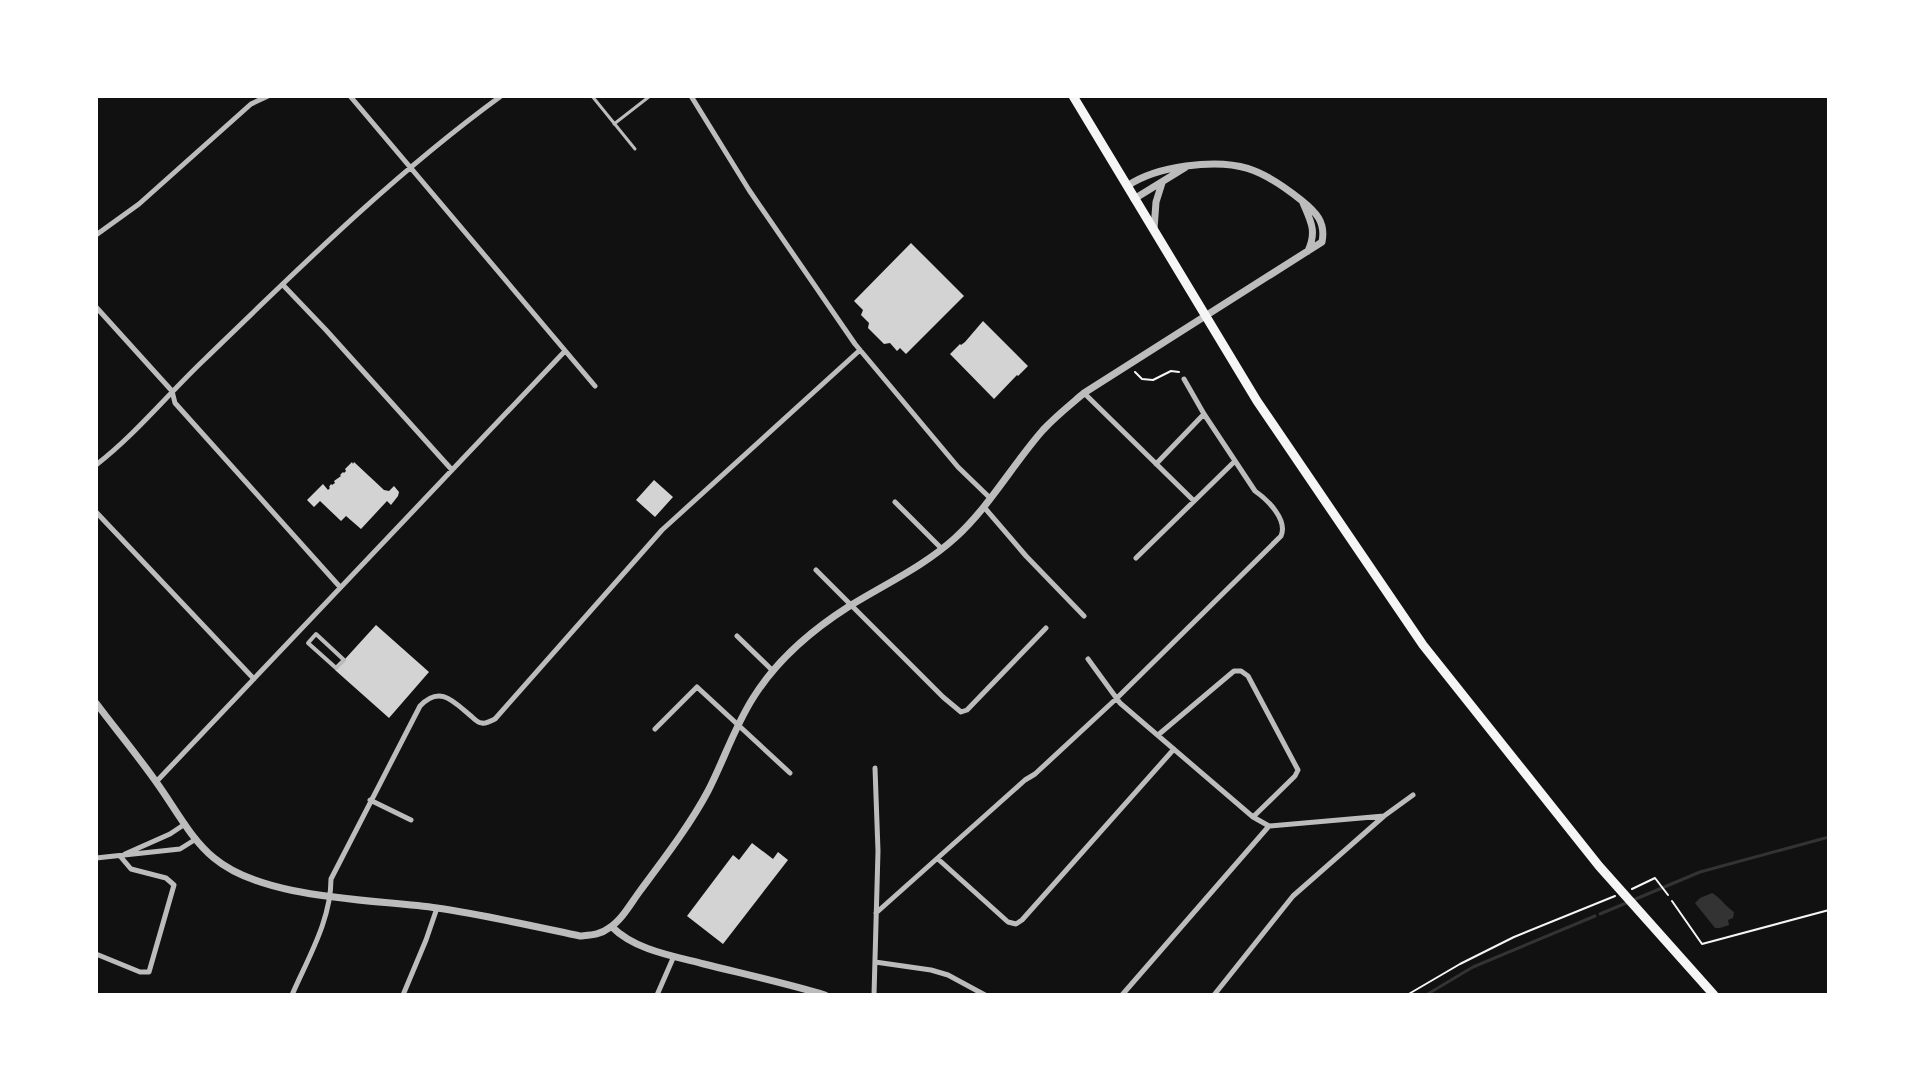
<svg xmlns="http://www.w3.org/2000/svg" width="1925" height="1091" font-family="'Roboto Condensed',sans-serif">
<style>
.water{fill:#333}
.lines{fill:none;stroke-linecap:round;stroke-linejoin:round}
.stream{stroke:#333;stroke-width:3}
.building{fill:#d3d3d3}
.path{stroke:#f5f5f5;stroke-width:2}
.service{stroke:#bcbcbc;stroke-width:3}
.pedestrian{stroke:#bcbcbc;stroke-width:4}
.minor{stroke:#bcbcbc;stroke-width:5}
.tertiary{stroke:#bcbcbc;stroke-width:7}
.primary{stroke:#f5f5f5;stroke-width:9}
</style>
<rect width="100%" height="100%" fill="#111"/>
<path class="water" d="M 1712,893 C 1722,899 1725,906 1734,912 L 1733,918 L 1728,920 L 1729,925 L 1720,928 L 1715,928 L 1695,903 L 1700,898 Z"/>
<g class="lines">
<path class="stream" d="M 1600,914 L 1700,872 L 1829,837
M 1426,995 L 1473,967 L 1595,916"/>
</g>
<path class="building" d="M 911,243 L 964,296 L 906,354 L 900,348 L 897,351 L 890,343 L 884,344 L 868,328 L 869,323 L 861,315 L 863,310 L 854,301 Z
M 983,321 L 1028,366 L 1018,376 L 1017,375 L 994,399 L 950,354 L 960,344 L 961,345 L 965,342 Z
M 352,462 L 353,464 L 354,462 L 384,490 L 389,491 L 394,486 L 399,492 L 398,496 L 391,505 L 387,501 L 361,529 L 346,516 L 341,521 L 320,501 L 314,507 L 307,500 L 323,484 L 328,490 L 330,488 L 329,487 L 331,484 L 332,485 L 335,483 L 334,481 L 341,476 L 340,475 L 343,472 L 344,473 L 346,471 L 345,469 Z
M 654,480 L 673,497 L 655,517 L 636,500 Z
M 376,625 L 429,672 L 389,718 L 335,670 Z
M 752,843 L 773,859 L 778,852 L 788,860 L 723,944 L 687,916 L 733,855 L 739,860 Z"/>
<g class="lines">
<path class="path" d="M 1135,372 L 1142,379 L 1153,380 L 1171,371 L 1179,372
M 1632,889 L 1655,878 L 1668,895
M 1672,901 L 1702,944 L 1829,910
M 1407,995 L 1460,964 L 1514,937 L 1615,896"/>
<path class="service" d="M 592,96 L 635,149
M 614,124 L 650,96"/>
<path class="pedestrian" d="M 316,634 L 344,660 L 336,668 L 308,643 Z"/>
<path class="minor" d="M 350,96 L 595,386
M 691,96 L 749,190 L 855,344 L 958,467 L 990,498
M 96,235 L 139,204 L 251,104 L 268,96
M 283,285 L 326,330 L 452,470
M 96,307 L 172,391 L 175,403 L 340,587
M 1084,393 L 1194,501
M 1156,464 L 1204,414
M 96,465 C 136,434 168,394 205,359 C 300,267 394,174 501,96
M 895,502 L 942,549
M 984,507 L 1026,556 L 1084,616
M 96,512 L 254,679
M 1136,558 L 1235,461
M 816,570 L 943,697 L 961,712 L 967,710 L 1046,628
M 737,636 L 773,671
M 1088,659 L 1120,703 L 1253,817 L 1269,826 L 1384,816
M 655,729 L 697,687 L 790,773
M 1158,735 L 1234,671 L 1241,671 L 1248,676 L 1298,770 L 1295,776 L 1253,817
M 156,782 L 565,351
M 370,800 L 411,820
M 125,854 L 170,834 L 185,824
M 96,858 L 180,849 L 196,839
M 938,859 L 1008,922 L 1016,924 L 1022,920 L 1174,749
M 876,913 L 1025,780 L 1035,774 L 1117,698 L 1281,536 C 1288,520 1268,500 1255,491 L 1204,414 L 1184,379
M 96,954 L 140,972 L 149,972 L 174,885 L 166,878 L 131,869 L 120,856
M 875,962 L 931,970 L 948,975 L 985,995
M 292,995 C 308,958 331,920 331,879 L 420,706 C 440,685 453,701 471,716 C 474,719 478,723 482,723 C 486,724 491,721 495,719 L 662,530 L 860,350
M 403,995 L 426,940 L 437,908
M 657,995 L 674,956
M 874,995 L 878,851 L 875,768
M 1122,995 L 1269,826
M 1214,995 L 1293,896 L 1384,816 L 1413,795"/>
<path class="tertiary" d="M 1134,199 L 1186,167
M 1303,203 C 1311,222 1317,231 1308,251
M 1154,229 L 1156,202 L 1162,183
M 96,703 C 117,731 139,757 159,786 C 176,810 191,839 214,858 C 264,900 373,899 437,908 C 485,915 533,926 580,936 C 591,935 600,935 609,928 C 622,920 631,903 640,891 C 663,860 690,825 708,791 C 724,760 734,728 753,698 C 776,661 812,630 848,607 C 885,584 923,567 955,538 C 990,506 1013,464 1043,430 C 1056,416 1070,405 1084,393 L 1322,242 C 1326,222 1316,212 1301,200 C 1261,168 1237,159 1186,166 C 1164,169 1145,174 1127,186
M 612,927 C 635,950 673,956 704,964 C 744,974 785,983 825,995"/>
<path class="primary" d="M 1073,96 L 1257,401 L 1423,645 L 1599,866 L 1714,995"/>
</g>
<rect width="1925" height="1091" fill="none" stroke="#ffffff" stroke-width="196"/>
</svg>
